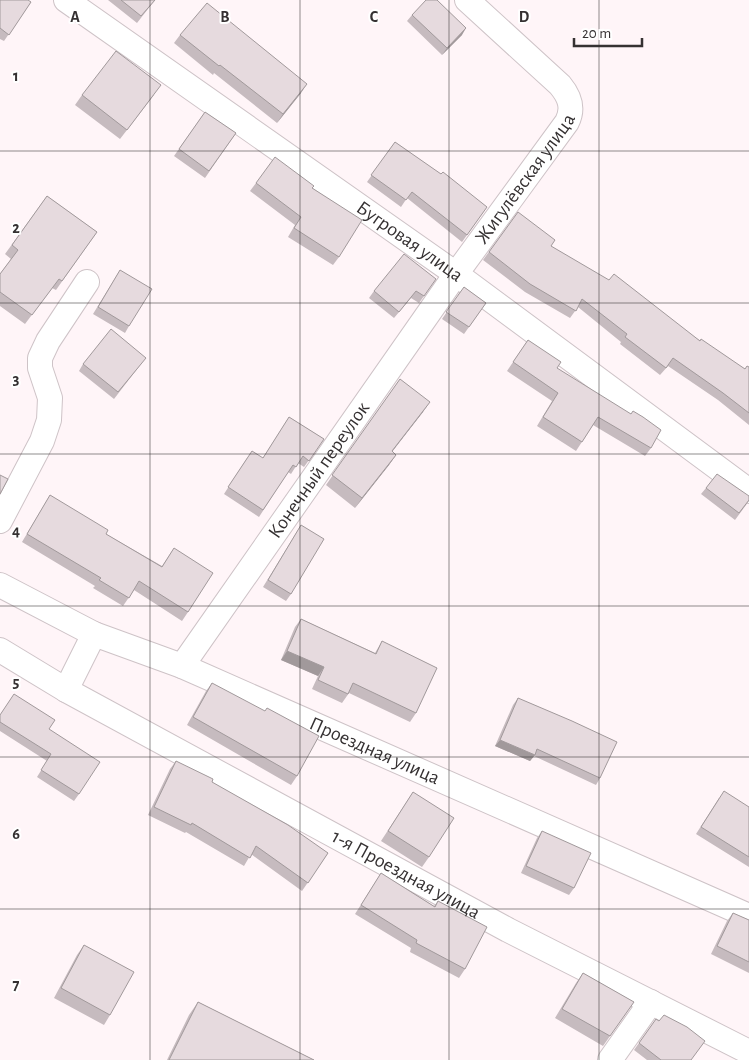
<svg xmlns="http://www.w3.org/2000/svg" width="749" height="1060" font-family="'Alegreya Sans',sans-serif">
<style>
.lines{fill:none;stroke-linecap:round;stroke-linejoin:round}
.street-casing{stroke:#cec3c7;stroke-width:26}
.street{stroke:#fff;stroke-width:24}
.wall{fill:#c6bbbf}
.shaded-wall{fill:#a1999b}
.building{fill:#e6dade;stroke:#a1999b}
.grid{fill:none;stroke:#353132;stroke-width:1;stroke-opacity:0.55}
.labels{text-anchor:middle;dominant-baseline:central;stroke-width:4;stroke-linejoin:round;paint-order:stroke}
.street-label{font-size:20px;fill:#353132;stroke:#fff}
.grid-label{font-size:16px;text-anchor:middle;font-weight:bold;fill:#353132;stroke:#fff;stroke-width:4;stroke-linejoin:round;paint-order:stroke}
</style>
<rect width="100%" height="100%" fill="#fff5f8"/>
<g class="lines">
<g class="street-casing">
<g id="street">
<path id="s1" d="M 66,0 L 456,274 L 749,491"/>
<path d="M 0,521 L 42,441 L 49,420 L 50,398 L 40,368 L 40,358 L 48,341 L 87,282"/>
<path id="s2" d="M 0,585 L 94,634 L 182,666 L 749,916"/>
<path id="s3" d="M 0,650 L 66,690 L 508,930 L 749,1052"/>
<path id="s4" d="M 182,666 L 456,274 L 567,122 C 574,108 570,97 560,85 L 467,0"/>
<path d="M 66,690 L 94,634"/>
<path d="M 610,1060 L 651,1002"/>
</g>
</g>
<use href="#street" class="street"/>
</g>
<path class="wall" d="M 0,0 L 31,2 L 4,41 L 0,39 Z
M 108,0 L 155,0 L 137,23 Z
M 412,15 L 462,35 L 442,55 L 407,21 Z
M 180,35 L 301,93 L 277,123 L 214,73 L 213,75 L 174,43 Z
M 82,95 L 154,95 L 120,139 L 75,105 Z
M 205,112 L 236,133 L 205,178 L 174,156 Z
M 395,142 L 487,207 L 462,242 L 407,198 L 401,207 L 367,182 Z
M 256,183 L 312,188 L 339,257 L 333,265 L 288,237 L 295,225 L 250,191 Z
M 47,196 L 97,232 L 56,290 L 52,288 L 25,324 L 0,306 L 0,274 L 11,259 L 5,254 Z
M 518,212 L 551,246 L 745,369 L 749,367 L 749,425 L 718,400 L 668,366 L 660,375 L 620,344 L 621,342 L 578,307 L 570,318 L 525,292 L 483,260 Z
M 120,270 L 129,326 L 125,333 L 93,314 Z
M 436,279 L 419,303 L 411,298 L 394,318 L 369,298 L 374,291 Z
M 464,287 L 486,303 L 464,334 L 442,319 Z
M 528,340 L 557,368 L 651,448 L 645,456 L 593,425 L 576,451 L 537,426 L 552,401 L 507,371 Z
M 83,364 L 141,364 L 114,399 L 79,371 Z
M 400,379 L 423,412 L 392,451 L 396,455 L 389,465 L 355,508 L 326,485 Z
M 289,417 L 324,439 L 304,467 L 298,463 L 291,474 L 288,472 L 259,517 L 224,494 L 247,458 L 263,458 Z
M 706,488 L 749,501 L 735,520 L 701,494 Z
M 50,495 L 106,534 L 162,566 L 174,548 L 188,612 L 182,621 L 134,590 L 123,606 L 93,588 L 95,586 L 22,542 Z
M 301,525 L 291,594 L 286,601 L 263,587 Z
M 301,619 L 375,653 L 382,641 L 416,713 L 410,722 L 349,693 L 342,703 L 312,689 L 318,676 L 281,660 L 295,627 Z
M 212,683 L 297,776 L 291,785 L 187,725 L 206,691 Z
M 518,698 L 600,778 L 596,785 L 534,756 L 530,761 L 495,746 L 513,705 Z
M 0,715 L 49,729 L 79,794 L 74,801 L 37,777 L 47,761 L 0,731 Z
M 176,761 L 212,782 L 328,853 L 302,891 L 251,854 L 244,866 L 186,832 L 185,833 L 148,815 L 170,769 Z
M 413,792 L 429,857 L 422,867 L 381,841 Z
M 719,798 L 749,807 L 749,867 L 696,834 Z
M 542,831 L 574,888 L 569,895 L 521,873 L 537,838 Z
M 381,873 L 434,906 L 438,901 L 465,969 L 459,978 L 410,952 L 411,948 L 355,914 Z
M 733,913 L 749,920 L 749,973 L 711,954 L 727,921 Z
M 84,945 L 110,1015 L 104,1025 L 54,998 L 77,955 Z
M 583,973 L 634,1002 L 603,1046 L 555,1018 L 576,983 Z
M 198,1002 L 314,1060 L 167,1060 L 189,1015 Z
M 656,1019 L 691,1060 L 647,1060 L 634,1050 Z"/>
<path class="shaded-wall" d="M 466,28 L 462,35 L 442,55 L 447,48 Z
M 307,84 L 301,93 L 277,123 L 283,114 Z
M 430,402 L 423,412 L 385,461 L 392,451 Z
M 396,455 L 389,465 L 355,508 L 362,498 Z
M 287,651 L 324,667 L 318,676 L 281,660 Z
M 500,740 L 535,755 L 530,761 L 495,746 Z"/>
<path class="building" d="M 0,0 L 28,0 L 31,2 L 9,35 L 0,28 Z
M 121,0 L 155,0 L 141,16 Z
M 426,0 L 437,0 L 466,28 L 447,48 L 412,15 Z
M 207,3 L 307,84 L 283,114 L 220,65 L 219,66 L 180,35 Z
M 116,51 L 161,85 L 127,130 L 82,95 Z
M 205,112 L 236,133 L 209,171 L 179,149 Z
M 395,142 L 441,174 L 443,172 L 487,207 L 467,235 L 412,192 L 406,200 L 371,175 Z
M 275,157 L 314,186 L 312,188 L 362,220 L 339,257 L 294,228 L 301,217 L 256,183 Z
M 47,196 L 97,232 L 62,281 L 59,279 L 32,315 L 0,292 L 0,274 L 18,250 L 12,245 Z
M 518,212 L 555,240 L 551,246 L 609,280 L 614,274 L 700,341 L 701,339 L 745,369 L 747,366 L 749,367 L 749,413 L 723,393 L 673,358 L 666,368 L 625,337 L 627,334 L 582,299 L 576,311 L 530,284 L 489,252 Z
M 404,254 L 436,279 L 424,296 L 416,291 L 399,312 L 374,291 Z
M 120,270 L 152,289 L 129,326 L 98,307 Z
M 464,287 L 486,303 L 469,327 L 446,312 Z
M 111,329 L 146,358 L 118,392 L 83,364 Z
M 528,340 L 561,362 L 557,368 L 631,414 L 633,411 L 643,417 L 661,430 L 651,448 L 598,417 L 582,442 L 543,417 L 558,393 L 513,362 Z
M 400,379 L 430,402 L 392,451 L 396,455 L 362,498 L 332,475 Z
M 289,417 L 324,439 L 309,461 L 303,456 L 296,467 L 293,465 L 263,510 L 228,487 L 252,451 L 263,458 Z
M 717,474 L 749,496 L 749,500 L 739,513 L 706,488 Z
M 0,475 L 8,479 L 0,494 Z
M 50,495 L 108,530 L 106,534 L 162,567 L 174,548 L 213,573 L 188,612 L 139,581 L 129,598 L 99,580 L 101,578 L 27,534 Z
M 301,525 L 324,539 L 291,594 L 268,580 Z
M 301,619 L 376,654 L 382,641 L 437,668 L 416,713 L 353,683 L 348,694 L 318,680 L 324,667 L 287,651 Z
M 212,683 L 265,711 L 267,708 L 319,736 L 297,776 L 193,717 Z
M 14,694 L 55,720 L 49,729 L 100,762 L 79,794 L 41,770 L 51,754 L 0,722 L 0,715 Z
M 518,698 L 572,721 L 617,742 L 600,778 L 537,749 L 535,755 L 500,740 Z
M 176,761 L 213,779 L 212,782 L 288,825 L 328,853 L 308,883 L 256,846 L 250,858 L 192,823 L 191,825 L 154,807 Z
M 724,791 L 749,807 L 749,857 L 701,827 Z
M 413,792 L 454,818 L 429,857 L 388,831 Z
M 542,831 L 591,853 L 574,888 L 526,866 Z
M 381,873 L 435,907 L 438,901 L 487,927 L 465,969 L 416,943 L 417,940 L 361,905 Z
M 733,913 L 749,920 L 749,962 L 717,946 Z
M 84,945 L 134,972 L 110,1015 L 61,988 Z
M 583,973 L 634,1002 L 610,1036 L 562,1009 Z
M 198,1002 L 314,1060 L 169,1060 Z
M 664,1015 L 687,1027 L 705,1041 L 691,1060 L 661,1060 L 639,1043 L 656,1019 L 659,1021 Z"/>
<path class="grid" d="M 150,0 L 150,1060M 300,0 L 300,1060M 449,0 L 449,1060M 599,0 L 599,1060M 0,151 L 749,151M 0,303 L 749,303M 0,454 L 749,454M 0,606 L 749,606M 0,757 L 749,757M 0,909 L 749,909"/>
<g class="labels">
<g class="street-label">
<text stroke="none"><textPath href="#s4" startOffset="596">Жигулёвская улица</textPath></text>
<text stroke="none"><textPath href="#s1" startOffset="420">Бугровая улица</textPath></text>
<text stroke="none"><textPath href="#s4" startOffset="239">Конечный переулок</textPath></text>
<text stroke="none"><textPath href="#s2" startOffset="410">Проездная улица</textPath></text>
<text stroke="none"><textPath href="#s3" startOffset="464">1-я Проездная улица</textPath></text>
</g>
</g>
<g class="grid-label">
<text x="75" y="22">A</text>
<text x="225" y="22">B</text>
<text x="374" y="22">C</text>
<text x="524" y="22">D</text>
<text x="16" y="81">1</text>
<text x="16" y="233">2</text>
<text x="16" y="384">3</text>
<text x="16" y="536">4</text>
<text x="16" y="687">5</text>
<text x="16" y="839">6</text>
<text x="16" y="990">7</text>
</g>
<path d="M574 38v8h68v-8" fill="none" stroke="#353132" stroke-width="2.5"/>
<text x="582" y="38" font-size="15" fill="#353132" stroke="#ffffff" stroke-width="4" paint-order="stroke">20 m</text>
</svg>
